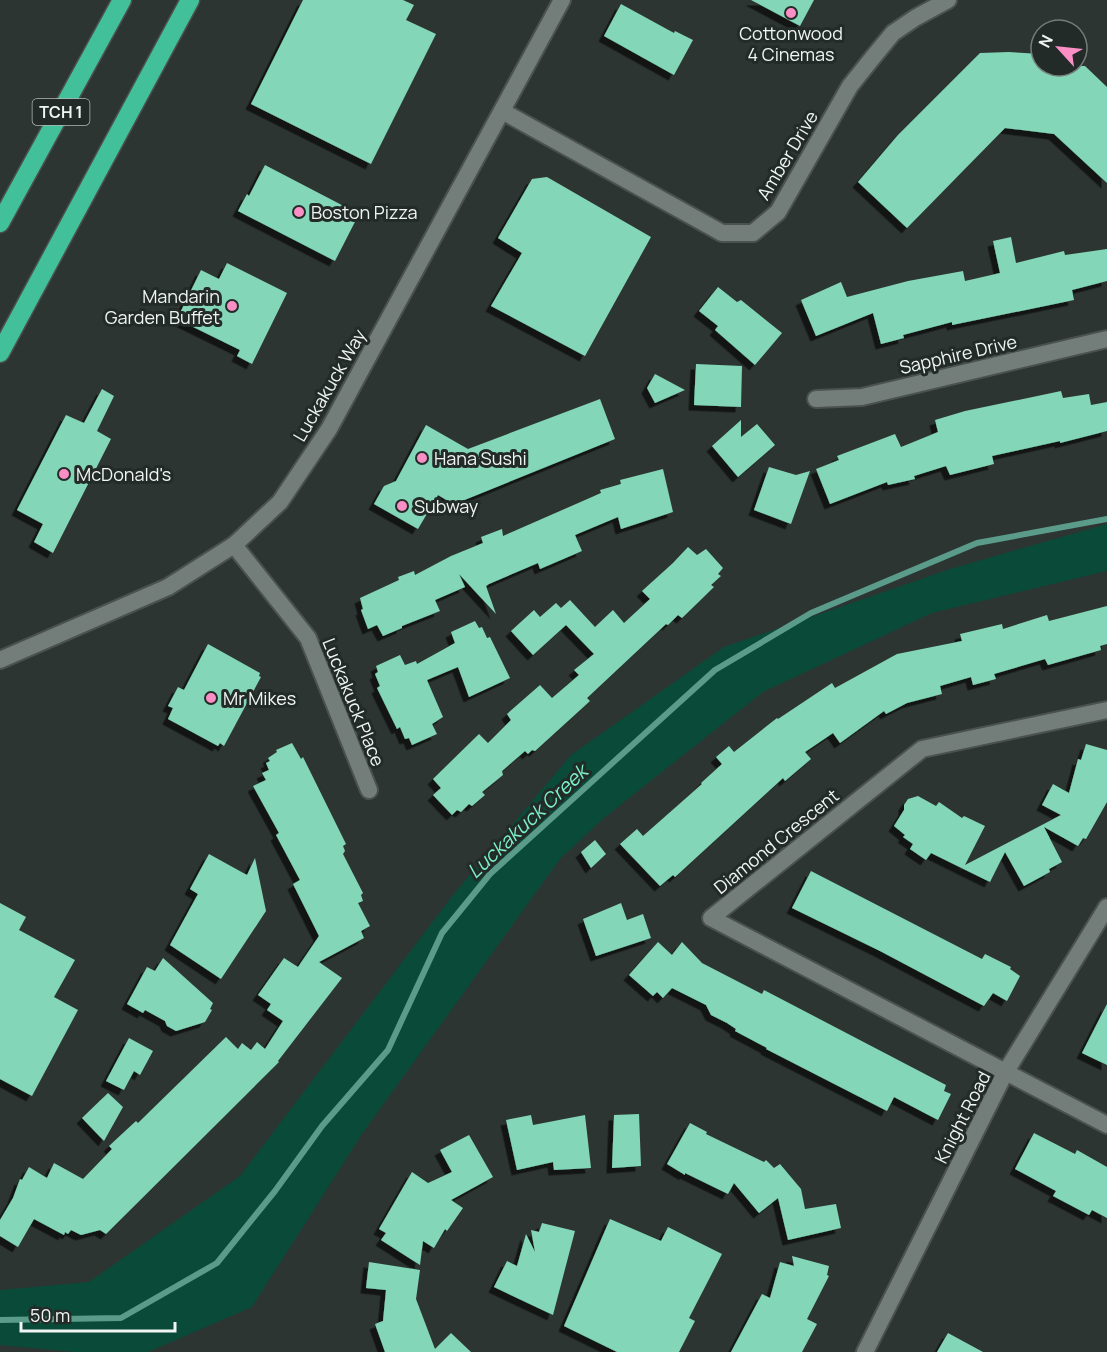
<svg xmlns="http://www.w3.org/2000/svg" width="1107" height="1352" font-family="Manrope,sans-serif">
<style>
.green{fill:#0a4a38}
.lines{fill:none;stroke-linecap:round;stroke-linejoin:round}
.stream{stroke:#5b9b89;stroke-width:6}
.building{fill:#83d6b8;filter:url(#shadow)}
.minor-casing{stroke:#4a514e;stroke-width:20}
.tertiary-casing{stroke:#4a514e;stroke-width:20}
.motorway-casing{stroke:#4a514e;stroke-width:21}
.minor{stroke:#737d79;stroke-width:16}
.tertiary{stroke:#737d79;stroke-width:16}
.motorway{stroke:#42c099;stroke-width:18}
.poi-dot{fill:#fa8fc6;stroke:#232b28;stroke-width:2}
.labels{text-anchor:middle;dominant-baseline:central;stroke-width:6;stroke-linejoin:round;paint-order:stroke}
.shield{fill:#232b28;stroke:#b2b8b6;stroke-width:1.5}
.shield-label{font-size:16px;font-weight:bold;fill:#f0f5f3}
.poi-label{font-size:18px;fill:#f0f5f3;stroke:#232b28;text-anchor:start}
.street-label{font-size:18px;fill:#f0f5f3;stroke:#232b28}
.water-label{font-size:20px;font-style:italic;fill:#7bf1c9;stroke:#232b28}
</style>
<defs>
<filter id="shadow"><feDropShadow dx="-5.5" dy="5.5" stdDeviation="0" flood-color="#0009"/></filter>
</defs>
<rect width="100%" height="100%" fill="#2d3532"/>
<path class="green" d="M 1107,524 L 1107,571 L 932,613 L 763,692 L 604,818 L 560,859 L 362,1134 L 252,1307 L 148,1352 L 75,1352 L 0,1345 L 0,1290 L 89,1282 L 240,1176 L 453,895 L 571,755 L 724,647 L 950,569 Z"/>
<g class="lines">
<path class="stream" d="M 0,1320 L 121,1318 L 217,1263 L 275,1191 L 322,1126 L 388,1050 L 442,933 L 490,874 L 715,670 L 811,613 L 977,543 L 1107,519"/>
</g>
<path class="building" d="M 303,0 L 403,0 L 414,5 L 406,20 L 436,34 L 371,164 L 251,104 Z
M 751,0 L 814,0 L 800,26 Z
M 621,4 L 674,33 L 675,31 L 693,40 L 674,75 L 604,36 Z
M 1009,52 L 1041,54 L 1041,66 L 1085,66 L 1107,87 L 1107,183 L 1054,134 L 1005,128 L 907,228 L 858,182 L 898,135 L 980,53 Z
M 265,165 L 359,214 L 335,261 L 238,211 L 247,194 L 249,196 Z
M 547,177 L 651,237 L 585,356 L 491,306 L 522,253 L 498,238 L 532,179 Z
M 1011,237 L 1016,263 L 1064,251 L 1065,255 L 1107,249 L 1107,281 L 1072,290 L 1074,300 L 952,325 L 952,322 L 903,335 L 904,338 L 881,344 L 873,313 L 816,336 L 801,300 L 841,282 L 847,297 L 908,281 L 963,271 L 965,281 L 1000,273 L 993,241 Z
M 227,263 L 287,293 L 252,364 L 237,356 L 240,350 L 177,319 L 201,270 L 219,279 Z
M 718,287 L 737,302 L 741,300 L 782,333 L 755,365 L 715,330 L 718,326 L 699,311 Z
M 696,364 L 742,366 L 741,407 L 694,405 Z
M 655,374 L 685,390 L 655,403 L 647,388 Z
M 102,389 L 114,396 L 97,431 L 111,439 L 53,553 L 34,542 L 43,524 L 17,510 L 66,415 L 84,423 Z
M 1061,391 L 1063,398 L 1089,394 L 1091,405 L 1107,402 L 1107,431 L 1060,443 L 1060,441 L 992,456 L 994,464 L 950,475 L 946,466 L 914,476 L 915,479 L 888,485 L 887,482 L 830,504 L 816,469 L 839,460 L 837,456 L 895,434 L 901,447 L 938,432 L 935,420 L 965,411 Z
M 600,399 L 615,439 L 462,501 L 458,507 L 438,495 L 418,529 L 374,504 L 384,486 L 396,481 L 426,425 L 468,449 Z
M 741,420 L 741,437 L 757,424 L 775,445 L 738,477 L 712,446 Z
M 769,467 L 796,475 L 810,471 L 791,524 L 754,510 Z
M 663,469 L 673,512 L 621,529 L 618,517 L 575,535 L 582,551 L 540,569 L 538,563 L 489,584 L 486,586 L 496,614 L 459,574 L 465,587 L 435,600 L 440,611 L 402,626 L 402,628 L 383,636 L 377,625 L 368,629 L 361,610 L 363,609 L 360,598 L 399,580 L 398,577 L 414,571 L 415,575 L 451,556 L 483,543 L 481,537 L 502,529 L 503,536 L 601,493 L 600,490 L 621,484 L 620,480 Z
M 688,547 L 697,555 L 706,549 L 723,568 L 718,574 L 721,576 L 711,585 L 714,587 L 682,618 L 678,615 L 668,625 L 666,624 L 587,698 L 590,701 L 535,751 L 532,750 L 528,754 L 525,751 L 502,771 L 503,775 L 482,792 L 485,795 L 472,806 L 469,804 L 461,812 L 457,810 L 452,815 L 433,795 L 441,788 L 433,779 L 479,734 L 488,743 L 511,720 L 507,714 L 540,685 L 552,698 L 579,675 L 574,670 L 594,654 L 566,625 L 533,655 L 511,631 L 534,610 L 540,617 L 556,603 L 561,608 L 570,600 L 595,627 L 613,610 L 624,623 L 650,599 L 642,591 L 673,563 Z
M 1107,606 L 1107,644 L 1100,646 L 1101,650 L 1048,665 L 1045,659 L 994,674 L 996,679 L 973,685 L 971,677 L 940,686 L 942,694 L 907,703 L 886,714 L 884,711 L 840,743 L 833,733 L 805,752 L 811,759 L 785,781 L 783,778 L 675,877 L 673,875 L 660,886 L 620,844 L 637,829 L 643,836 L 702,784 L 701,783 L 722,764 L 716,757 L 729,746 L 734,752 L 777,718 L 778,719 L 832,683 L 835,688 L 897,654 L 962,641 L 960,634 L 1002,624 L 1003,629 L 1047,615 L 1049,621 Z
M 475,621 L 479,628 L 482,627 L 487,638 L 490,637 L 510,678 L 469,697 L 458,667 L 427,680 L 443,717 L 432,724 L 437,734 L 412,745 L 409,738 L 405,739 L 400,727 L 397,729 L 377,688 L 380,686 L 375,674 L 378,672 L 376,666 L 400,655 L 405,665 L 416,661 L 417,664 L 455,643 L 451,632 Z
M 208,644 L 260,673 L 259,676 L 261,677 L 224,746 L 220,743 L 218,746 L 168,719 L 173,708 L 168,706 L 178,687 L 184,690 Z
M 292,743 L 301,759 L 303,757 L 346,844 L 343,846 L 345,851 L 343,854 L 363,893 L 361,895 L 363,901 L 358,903 L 370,926 L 361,931 L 364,938 L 319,962 L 342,978 L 278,1061 L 279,1062 L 106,1234 L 100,1230 L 81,1235 L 71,1230 L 68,1234 L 65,1232 L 64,1235 L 34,1219 L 18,1247 L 0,1236 L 0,1220 L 13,1198 L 20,1179 L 22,1180 L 29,1167 L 47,1178 L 54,1163 L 83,1179 L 112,1149 L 109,1146 L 136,1121 L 138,1123 L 226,1037 L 238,1049 L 242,1043 L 251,1050 L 257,1042 L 265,1049 L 283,1021 L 267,1010 L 271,1004 L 258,995 L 284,958 L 298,967 L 319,936 L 293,884 L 300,880 L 276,835 L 279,833 L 253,786 L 266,780 L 262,773 L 269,770 L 266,763 L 270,761 L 268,758 L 277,752 L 276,750 Z
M 1086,744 L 1107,750 L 1107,802 L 1086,839 L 1083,838 L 1078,846 L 1044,827 L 1062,862 L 1049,869 L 1050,872 L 1024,886 L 1005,852 L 990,882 L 931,853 L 926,860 L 910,849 L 913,844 L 903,837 L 905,835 L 894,826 L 904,810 L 904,805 L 908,799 L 918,796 L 936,806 L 939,802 L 962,818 L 964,816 L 985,826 L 965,865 L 1061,815 L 1042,805 L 1053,784 L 1069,793 L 1078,759 L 1081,760 Z
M 595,840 L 606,854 L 591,868 L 581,852 Z
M 209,854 L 247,875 L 255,858 L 266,911 L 221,979 L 170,945 L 198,894 L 190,889 Z
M 811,871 L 982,959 L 985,954 L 1011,967 L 1010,969 L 1020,976 L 1007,1001 L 993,993 L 984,1006 L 880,951 L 792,908 Z
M 0,903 L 26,917 L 19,930 L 75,960 L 54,997 L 78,1010 L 32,1096 L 0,1079 Z
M 621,903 L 627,920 L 643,914 L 651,938 L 596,956 L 583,919 Z
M 658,942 L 672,955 L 682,942 L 702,963 L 762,994 L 764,990 L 946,1085 L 944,1091 L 951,1094 L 938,1120 L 894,1097 L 887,1111 L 766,1049 L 767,1048 L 735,1031 L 736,1029 L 727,1023 L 711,1015 L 706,1005 L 672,988 L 663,998 L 657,992 L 653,996 L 629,975 Z
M 163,958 L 213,1003 L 210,1009 L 212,1010 L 205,1022 L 176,1031 L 167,1026 L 165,1021 L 145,1010 L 143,1013 L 127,1004 L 147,967 L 155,971 Z
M 1107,1004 L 1107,1065 L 1082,1053 Z
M 129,1038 L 153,1051 L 140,1075 L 134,1071 L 124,1090 L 106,1081 Z
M 108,1093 L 123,1107 L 104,1141 L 82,1118 Z
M 639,1114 L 641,1166 L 612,1168 L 614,1115 Z
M 531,1115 L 533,1125 L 585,1115 L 591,1168 L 554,1170 L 553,1162 L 517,1170 L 506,1120 Z
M 690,1123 L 707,1132 L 706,1134 L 764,1162 L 766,1160 L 774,1168 L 780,1164 L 801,1189 L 805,1209 L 836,1204 L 841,1228 L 788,1240 L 778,1198 L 759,1213 L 734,1183 L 728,1194 L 685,1173 L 685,1175 L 667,1164 Z
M 1034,1133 L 1075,1154 L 1077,1150 L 1107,1167 L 1107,1218 L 1092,1210 L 1089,1215 L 1053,1196 L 1056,1191 L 1015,1169 Z
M 469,1135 L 493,1177 L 451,1200 L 463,1208 L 447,1231 L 445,1229 L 434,1248 L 423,1241 L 420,1265 L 381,1240 L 386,1233 L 379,1229 L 412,1172 L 428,1183 L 452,1172 L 440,1150 Z
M 610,1219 L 661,1241 L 668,1227 L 722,1254 L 689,1318 L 695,1321 L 679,1352 L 617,1352 L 564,1326 Z
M 542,1223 L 575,1231 L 553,1315 L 494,1287 L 507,1261 L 517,1266 L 526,1234 L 535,1252 L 531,1230 L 539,1232 Z
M 792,1256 L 829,1266 L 827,1275 L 829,1276 L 807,1319 L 817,1324 L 802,1352 L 731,1352 L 762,1294 L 770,1298 L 780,1262 L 794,1266 Z
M 369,1262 L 420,1270 L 416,1299 L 435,1349 L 451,1333 L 471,1352 L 385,1352 L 375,1324 L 383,1321 L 386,1290 L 366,1288 Z
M 948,1333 L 983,1352 L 937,1352 Z"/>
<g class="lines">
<g class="minor-casing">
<path id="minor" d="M 502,111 L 722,233 L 753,233 L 778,212 L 850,86 L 874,56 L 893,33 L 915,18 L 948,0
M 816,399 L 862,397 L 1107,339
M 234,545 L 308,638 L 369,790
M 1107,710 L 922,749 L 711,918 L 1107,1125"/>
</g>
<g class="tertiary-casing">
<path id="tertiary" d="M 0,660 L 168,587 L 234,545 L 280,502 L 329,429 L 562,0
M 865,1352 L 1005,1073 L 1107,907"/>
</g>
<g class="motorway-casing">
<path id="motorway" d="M 0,223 L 122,0
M 0,353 L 190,0"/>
</g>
<use href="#minor" class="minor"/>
<use href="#tertiary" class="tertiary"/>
<use href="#motorway" class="motorway"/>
</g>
<g class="poi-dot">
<circle cx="791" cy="13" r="6"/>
<circle cx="299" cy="212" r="6"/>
<circle cx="232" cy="306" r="6"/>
<circle cx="422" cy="458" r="6"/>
<circle cx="64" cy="474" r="6"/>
<circle cx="402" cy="506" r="6"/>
<circle cx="211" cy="698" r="6"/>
</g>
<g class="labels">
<rect class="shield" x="32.5" y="99" width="57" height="26" rx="4.5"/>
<g class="shield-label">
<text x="61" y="112">TCH 1</text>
</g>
<g class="poi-label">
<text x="791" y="33" text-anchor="middle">Cottonwood<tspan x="791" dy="21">4 Cinemas</tspan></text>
<text x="311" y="212">Boston Pizza</text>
<text x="220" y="296" text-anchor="end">Mandarin<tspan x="220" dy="21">Garden Buffet</tspan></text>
<text x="434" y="458">Hana Sushi</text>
<text x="76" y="474">McDonald's</text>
<text x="414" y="506">Subway</text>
<text x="223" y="698">Mr Mikes</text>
</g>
<g class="street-label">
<text transform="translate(787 155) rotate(-59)">Amber Drive</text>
<text transform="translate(958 354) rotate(-13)">Sapphire Drive</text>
<text transform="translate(329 385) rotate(-60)">Luckakuck Way</text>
<text transform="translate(354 702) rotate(68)">Luckakuck Place</text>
<text transform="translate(776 841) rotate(-39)">Diamond Crescent</text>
<text transform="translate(962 1117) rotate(-63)">Knight Road</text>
</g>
<g class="water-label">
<text transform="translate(527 821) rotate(-43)">Luckakuck Creek</text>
</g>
</g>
<g transform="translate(1059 48) rotate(297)"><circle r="28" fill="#232b28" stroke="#757c79" stroke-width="1.5"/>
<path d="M0-4.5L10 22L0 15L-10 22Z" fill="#fa8fc6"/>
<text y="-9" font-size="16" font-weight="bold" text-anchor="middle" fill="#f0f5f3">N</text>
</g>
<path d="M21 1322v9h154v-9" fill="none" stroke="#f0f5f3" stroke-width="3"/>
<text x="30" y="1322" font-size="18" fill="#f0f5f3" stroke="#232b28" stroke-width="4.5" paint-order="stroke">50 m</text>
</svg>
